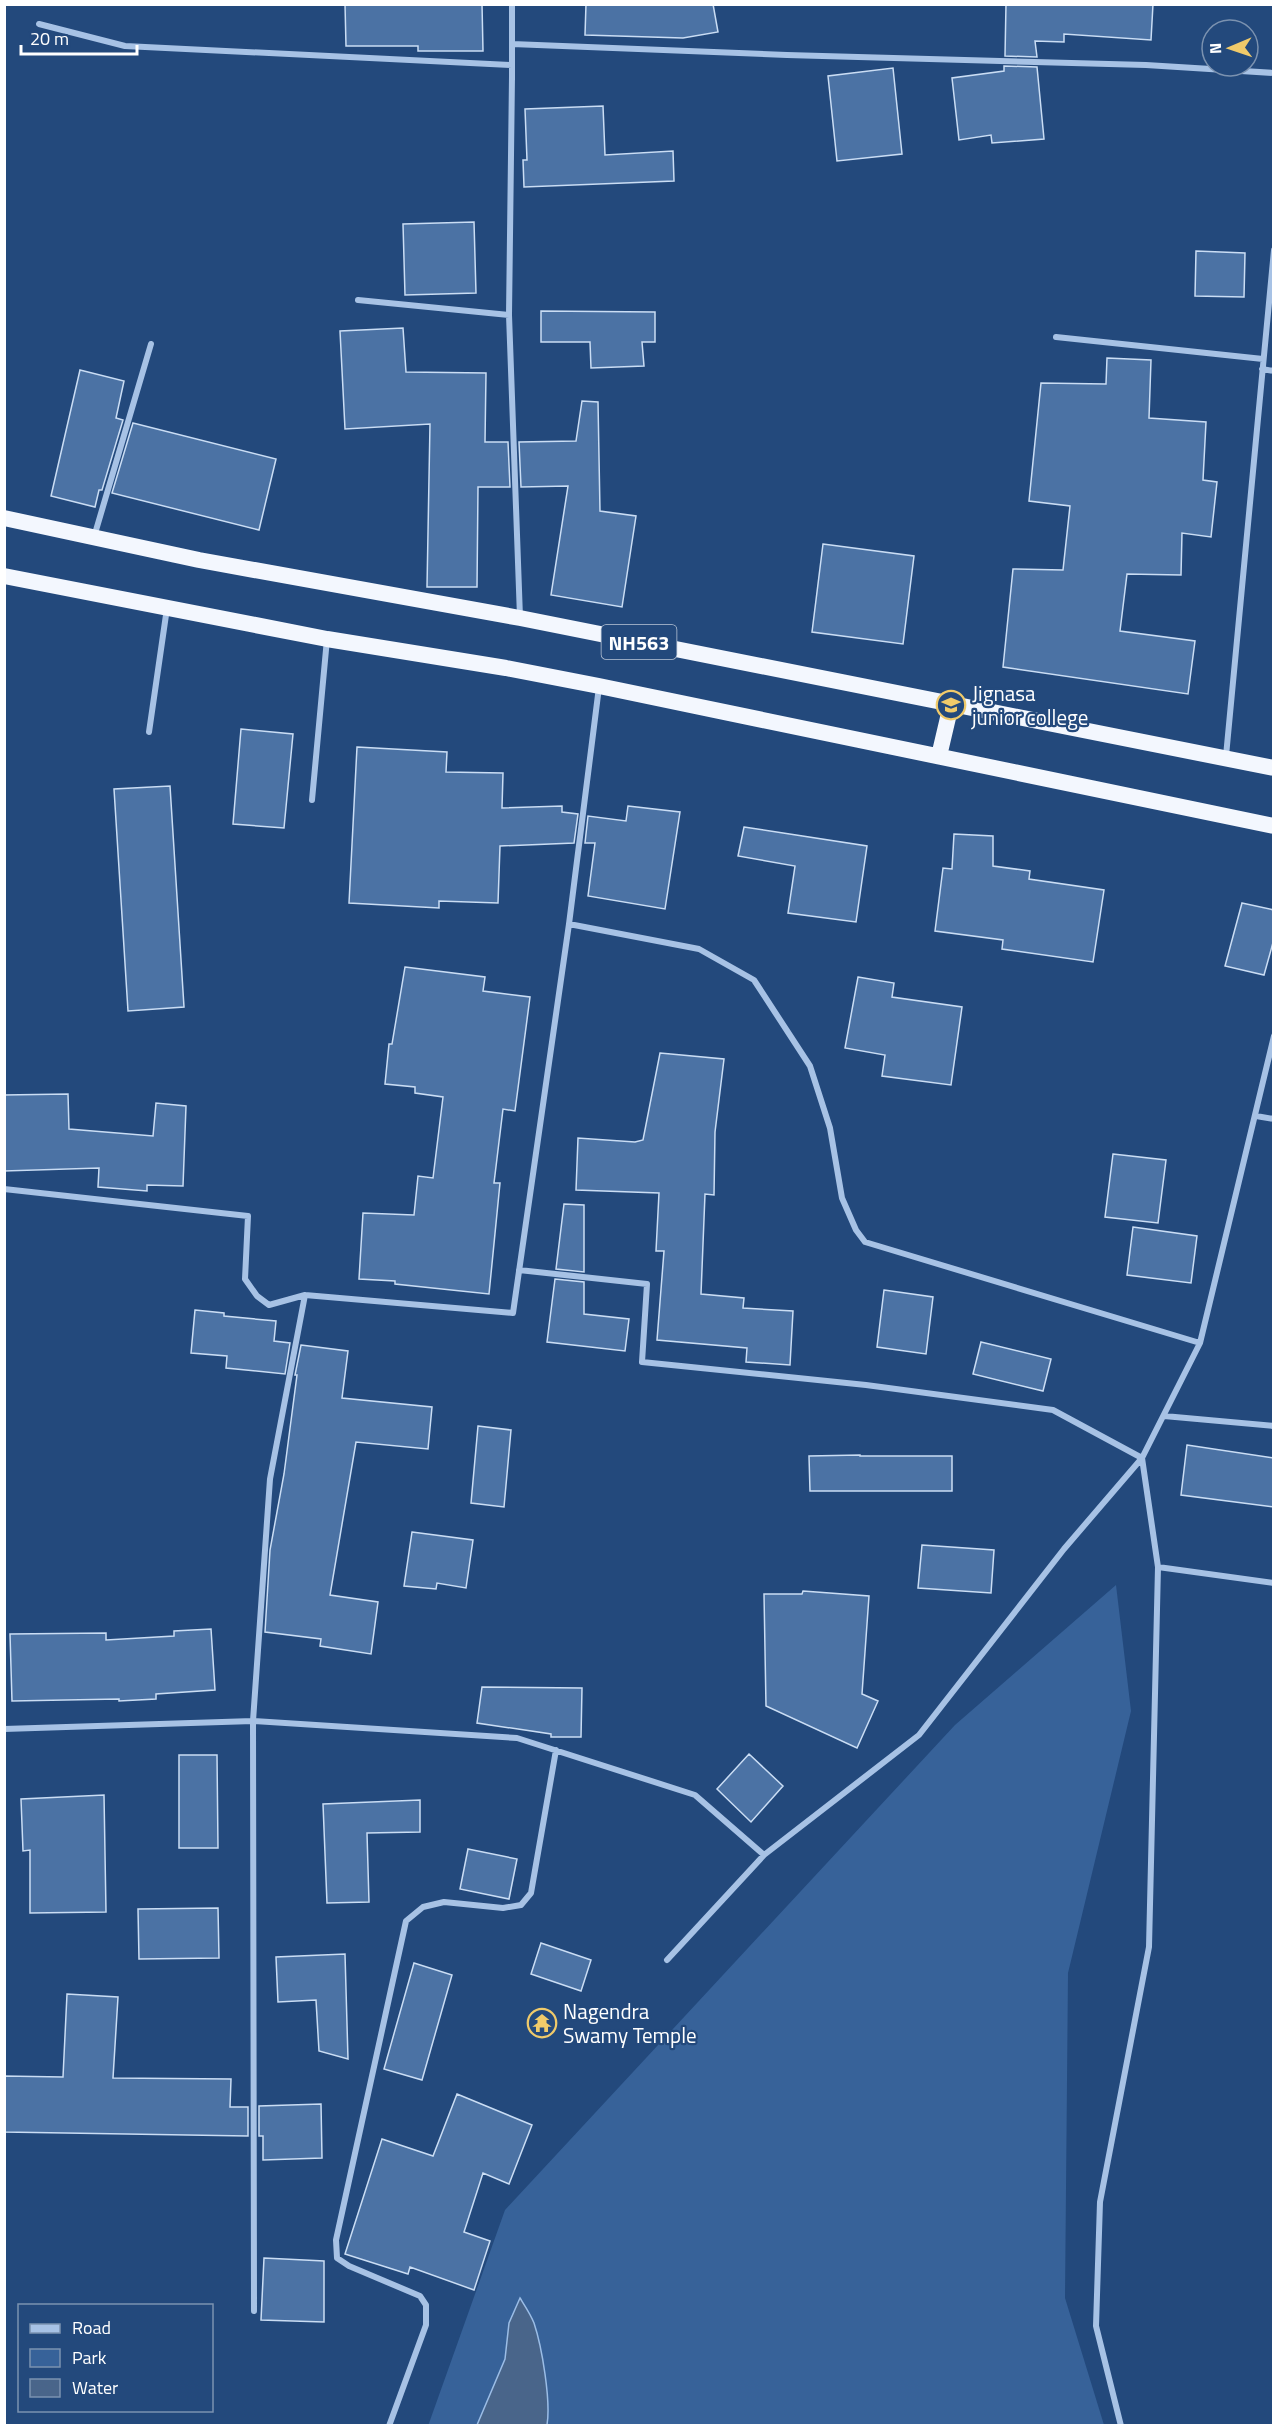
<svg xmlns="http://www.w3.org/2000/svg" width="1278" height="2430" font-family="'Titillium Web',sans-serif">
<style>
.green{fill:#376299}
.water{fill:#49658a;stroke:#9bbde6;stroke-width:1.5}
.building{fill:#4b72a4;stroke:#caddf4;stroke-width:1.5}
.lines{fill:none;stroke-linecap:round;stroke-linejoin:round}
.minor{stroke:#a7c2e5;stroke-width:6}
.trunk{stroke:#f3f7fe;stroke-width:16}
.labels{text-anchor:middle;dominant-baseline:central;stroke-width:4.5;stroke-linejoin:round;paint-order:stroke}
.shield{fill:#23497c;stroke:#bdc8d8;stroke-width:1.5}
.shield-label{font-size:20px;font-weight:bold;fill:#fff}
.poi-label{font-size:21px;fill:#fff;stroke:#23497c;text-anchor:start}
</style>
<rect width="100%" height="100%" fill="#23497c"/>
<path class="green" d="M 1116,1585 L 1131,1711 L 1068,1973 L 1065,2298 L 1104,2425 L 428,2426 L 505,2210 L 955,1725 Z"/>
<path class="water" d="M 520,2298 C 525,2306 531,2315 534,2323 C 542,2347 551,2401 547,2425 L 477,2425 L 505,2359 L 509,2323 Z"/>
<path class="building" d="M 345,4 L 482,4 L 483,51 L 418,51 L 418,46 L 346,46 Z
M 586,4 L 713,4 L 718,32 L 683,38 L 585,35 Z
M 1006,4 L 1153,4 L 1151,40 L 1064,34 L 1064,42 L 1035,41 L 1037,57 L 1005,56 Z
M 1004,66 L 1037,67 L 1044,139 L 992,143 L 991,135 L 959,140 L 952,78 L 1004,71 Z
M 893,68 L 902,154 L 837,161 L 828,76 Z
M 603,106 L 605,155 L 673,151 L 674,181 L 524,187 L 523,160 L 527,160 L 525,109 Z
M 474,222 L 476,293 L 405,295 L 403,224 Z
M 1196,251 L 1245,253 L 1244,297 L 1195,296 Z
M 541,311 L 655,312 L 655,342 L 642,342 L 644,366 L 591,368 L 590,342 L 541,342 Z
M 403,328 L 406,372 L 486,373 L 485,442 L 508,442 L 510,487 L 478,487 L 477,587 L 427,587 L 430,424 L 345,429 L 340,331 Z
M 1107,358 L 1151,360 L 1149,418 L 1206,422 L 1203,480 L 1217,482 L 1211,537 L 1182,533 L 1181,575 L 1127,574 L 1120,631 L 1195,641 L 1188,694 L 1003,667 L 1013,569 L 1063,570 L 1070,506 L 1029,501 L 1041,383 L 1106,384 Z
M 80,370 L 124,381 L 116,418 L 123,420 L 102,490 L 99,490 L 95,507 L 51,496 Z
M 582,401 L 598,402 L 600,511 L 636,516 L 622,607 L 551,595 L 568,486 L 521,487 L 519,442 L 576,441 Z
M 133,423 L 276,459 L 259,530 L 112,493 Z
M 823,544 L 914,556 L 903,644 L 812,632 Z
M 241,729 L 293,734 L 284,828 L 233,824 Z
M 357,747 L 447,752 L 446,772 L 503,773 L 502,808 L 562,806 L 562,812 L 578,814 L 574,843 L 500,846 L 498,903 L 439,901 L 439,908 L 349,903 Z
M 170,786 L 184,1007 L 128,1011 L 114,789 Z
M 628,806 L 680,812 L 665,909 L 588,896 L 595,843 L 585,843 L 588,816 L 626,821 Z
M 744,827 L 867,846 L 856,922 L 788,913 L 795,866 L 738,856 Z
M 954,834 L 993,836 L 993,866 L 1030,871 L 1029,879 L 1104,890 L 1093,962 L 1002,949 L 1003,940 L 935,931 L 943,868 L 952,869 Z
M 1242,903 L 1274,910 L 1274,939 L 1264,975 L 1225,966 Z
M 405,967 L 485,977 L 483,991 L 530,997 L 515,1111 L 503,1109 L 494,1183 L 500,1183 L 489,1294 L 395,1284 L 395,1281 L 359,1279 L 363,1213 L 414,1215 L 418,1176 L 433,1178 L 443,1097 L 415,1093 L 415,1087 L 385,1084 L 389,1044 L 392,1044 Z
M 858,977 L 894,983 L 892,997 L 962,1007 L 951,1085 L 882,1076 L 885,1055 L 845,1048 Z
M 660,1053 L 724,1059 L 715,1132 L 714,1195 L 705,1194 L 701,1294 L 744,1298 L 743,1308 L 793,1311 L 790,1365 L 746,1362 L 747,1348 L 657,1340 L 664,1251 L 656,1251 L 659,1193 L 576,1190 L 578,1138 L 635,1142 L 643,1140 Z
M 68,1094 L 69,1129 L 153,1136 L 156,1103 L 186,1106 L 183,1186 L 147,1185 L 147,1191 L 98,1187 L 99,1168 L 4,1171 L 4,1095 Z
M 1113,1154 L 1166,1160 L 1158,1223 L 1105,1217 Z
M 564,1204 L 584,1205 L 584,1272 L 556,1269 Z
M 1133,1227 L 1197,1236 L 1191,1283 L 1127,1275 Z
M 555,1279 L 584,1282 L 584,1314 L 629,1319 L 625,1351 L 547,1342 Z
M 884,1290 L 933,1297 L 926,1354 L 877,1347 Z
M 195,1310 L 224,1313 L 224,1316 L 276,1321 L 274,1341 L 290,1343 L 285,1374 L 226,1368 L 227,1356 L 191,1353 Z
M 981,1342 L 1051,1359 L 1043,1391 L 973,1374 Z
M 301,1345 L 348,1351 L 342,1398 L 432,1407 L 428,1449 L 356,1442 L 330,1595 L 378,1602 L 371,1654 L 320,1646 L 321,1639 L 265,1632 L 270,1550 L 284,1474 L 297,1375 L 295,1375 Z
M 478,1426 L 511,1430 L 504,1507 L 471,1503 Z
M 1187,1445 L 1274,1458 L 1274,1507 L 1181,1495 Z
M 860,1455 L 860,1456 L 952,1456 L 952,1491 L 810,1491 L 809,1456 Z
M 412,1532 L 473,1540 L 466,1588 L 437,1583 L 436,1589 L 404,1586 Z
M 922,1545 L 994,1550 L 991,1593 L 918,1588 Z
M 803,1591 L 869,1596 L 862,1694 L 878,1701 L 857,1748 L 766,1706 L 764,1594 L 802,1594 Z
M 211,1629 L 215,1690 L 156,1694 L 156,1699 L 119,1701 L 119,1699 L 12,1701 L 10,1634 L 106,1633 L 106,1640 L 174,1636 L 174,1631 Z
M 482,1687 L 582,1688 L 581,1737 L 551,1737 L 551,1734 L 477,1723 Z
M 749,1754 L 783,1786 L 751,1822 L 717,1789 Z
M 179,1755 L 217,1755 L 218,1848 L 179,1848 Z
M 104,1795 L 106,1912 L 30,1913 L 30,1850 L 23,1851 L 21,1799 Z
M 420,1800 L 420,1832 L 367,1833 L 369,1902 L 327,1903 L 323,1804 Z
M 468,1849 L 517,1859 L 509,1899 L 460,1889 Z
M 218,1908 L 219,1958 L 139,1959 L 138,1909 Z
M 541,1943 L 591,1960 L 581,1991 L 531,1974 Z
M 345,1954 L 348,2059 L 319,2051 L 316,2000 L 278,2002 L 276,1957 Z
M 414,1963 L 452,1975 L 422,2080 L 384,2069 Z
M 67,1994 L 118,1997 L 113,2078 L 231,2079 L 230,2107 L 248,2107 L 248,2136 L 4,2132 L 4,2076 L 63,2077 Z
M 457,2094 L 532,2125 L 509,2184 L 483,2173 L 464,2232 L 490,2241 L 474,2290 L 410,2267 L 408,2274 L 345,2254 L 382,2139 L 433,2156 Z
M 321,2104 L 322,2158 L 263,2160 L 263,2136 L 259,2136 L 259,2106 Z
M 264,2258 L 324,2261 L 324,2322 L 261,2320 Z"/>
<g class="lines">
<path class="minor" d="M 39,24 L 125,46 L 512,65
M 512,48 L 512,4
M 512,76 L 509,315 L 520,617
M 512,80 L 512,44 L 787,55 L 1146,65 L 1274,73
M 358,300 L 509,315
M 1056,337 L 1263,359
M 1262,369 L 1274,371
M 94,537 L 151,344
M 149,732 L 167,608
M 1226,756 L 1274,250
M 312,800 L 327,639
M 569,924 L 699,949 L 754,980 L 810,1066 L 830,1128 L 842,1198 L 856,1230 L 865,1242 L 1200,1343
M 1256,1116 L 1274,1119
M 4,1189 L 248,1216 L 245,1279 L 257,1296 L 269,1305 L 305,1295
M 519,1270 L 647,1284 L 642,1362 L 866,1385 L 1053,1410 L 1142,1458 L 1064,1549 L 919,1735 L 764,1855 L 667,1960
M 1164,1416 L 1274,1426
M 1158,1567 L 1274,1583
M 4,1729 L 253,1721 L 517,1738 L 695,1795 L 764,1855
M 254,2311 L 253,1721 L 270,1479 L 305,1295 L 513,1313 L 569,924 L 599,687
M 389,2426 L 426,2325 L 426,2305 L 420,2296 L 349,2266 L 337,2258 L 336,2240 L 406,1921 L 423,1907 L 444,1902 L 503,1908 L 521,1905 L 531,1893 L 556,1750
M 1121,2426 L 1096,2326 L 1100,2202 L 1149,1947 L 1158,1567 L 1142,1458 L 1200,1343 L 1274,1036"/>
<path class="trunk" d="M 4,518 L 199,560 L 520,618 L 1274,768
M 4,576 L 327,639 L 506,668 L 599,686 L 1274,826
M 939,756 L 951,705"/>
</g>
<defs>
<g id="university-ring" transform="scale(1.5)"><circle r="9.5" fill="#23497c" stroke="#f0ca6a" stroke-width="1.5"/><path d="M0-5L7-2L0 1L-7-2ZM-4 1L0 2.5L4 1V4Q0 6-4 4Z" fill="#f0ca6a"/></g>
<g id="temple-ring" transform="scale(1.5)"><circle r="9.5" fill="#23497c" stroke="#f0ca6a" stroke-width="1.5"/><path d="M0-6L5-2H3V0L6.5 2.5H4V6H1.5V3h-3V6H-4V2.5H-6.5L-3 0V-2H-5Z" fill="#f0ca6a"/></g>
</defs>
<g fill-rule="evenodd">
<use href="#university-ring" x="951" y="705"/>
<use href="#temple-ring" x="542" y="2023"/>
</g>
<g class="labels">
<rect class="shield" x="601.5" y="625" width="75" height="34" rx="4.5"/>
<g class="shield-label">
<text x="639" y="642">NH563</text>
</g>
<g class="poi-label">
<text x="972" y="693">Jignasa<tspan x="972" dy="24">junior college</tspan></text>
<text x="563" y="2011">Nagendra<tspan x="563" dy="24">Swamy Temple</tspan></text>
</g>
</g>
<rect width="1278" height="2430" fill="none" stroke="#ffffff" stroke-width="12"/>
<rect x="18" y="2304" width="195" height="108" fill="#23497c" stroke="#7b92b0" stroke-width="1.5"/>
<rect x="30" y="2324" width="30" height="9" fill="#a7c2e5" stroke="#7b92b0" stroke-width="1.5"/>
<text x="72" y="2334" font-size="18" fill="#ffffff">Road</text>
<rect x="30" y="2349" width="30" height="18" fill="#376299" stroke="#7b92b0" stroke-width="1.5"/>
<text x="72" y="2364" font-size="18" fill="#ffffff">Park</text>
<rect x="30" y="2379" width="30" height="18" fill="#49658a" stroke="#7b92b0" stroke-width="1.5"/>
<text x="72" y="2394" font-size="18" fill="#ffffff">Water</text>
<g transform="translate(1230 48) rotate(268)"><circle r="28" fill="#23497c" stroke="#7b92b0" stroke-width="1.5"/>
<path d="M0-4.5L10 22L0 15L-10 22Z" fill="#f0ca6a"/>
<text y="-9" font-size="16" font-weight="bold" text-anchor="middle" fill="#ffffff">N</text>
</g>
<path d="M21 45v9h116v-9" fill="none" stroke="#ffffff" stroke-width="3"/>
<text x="30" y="45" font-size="18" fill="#ffffff" stroke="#23497c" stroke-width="4.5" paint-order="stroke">20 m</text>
</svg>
